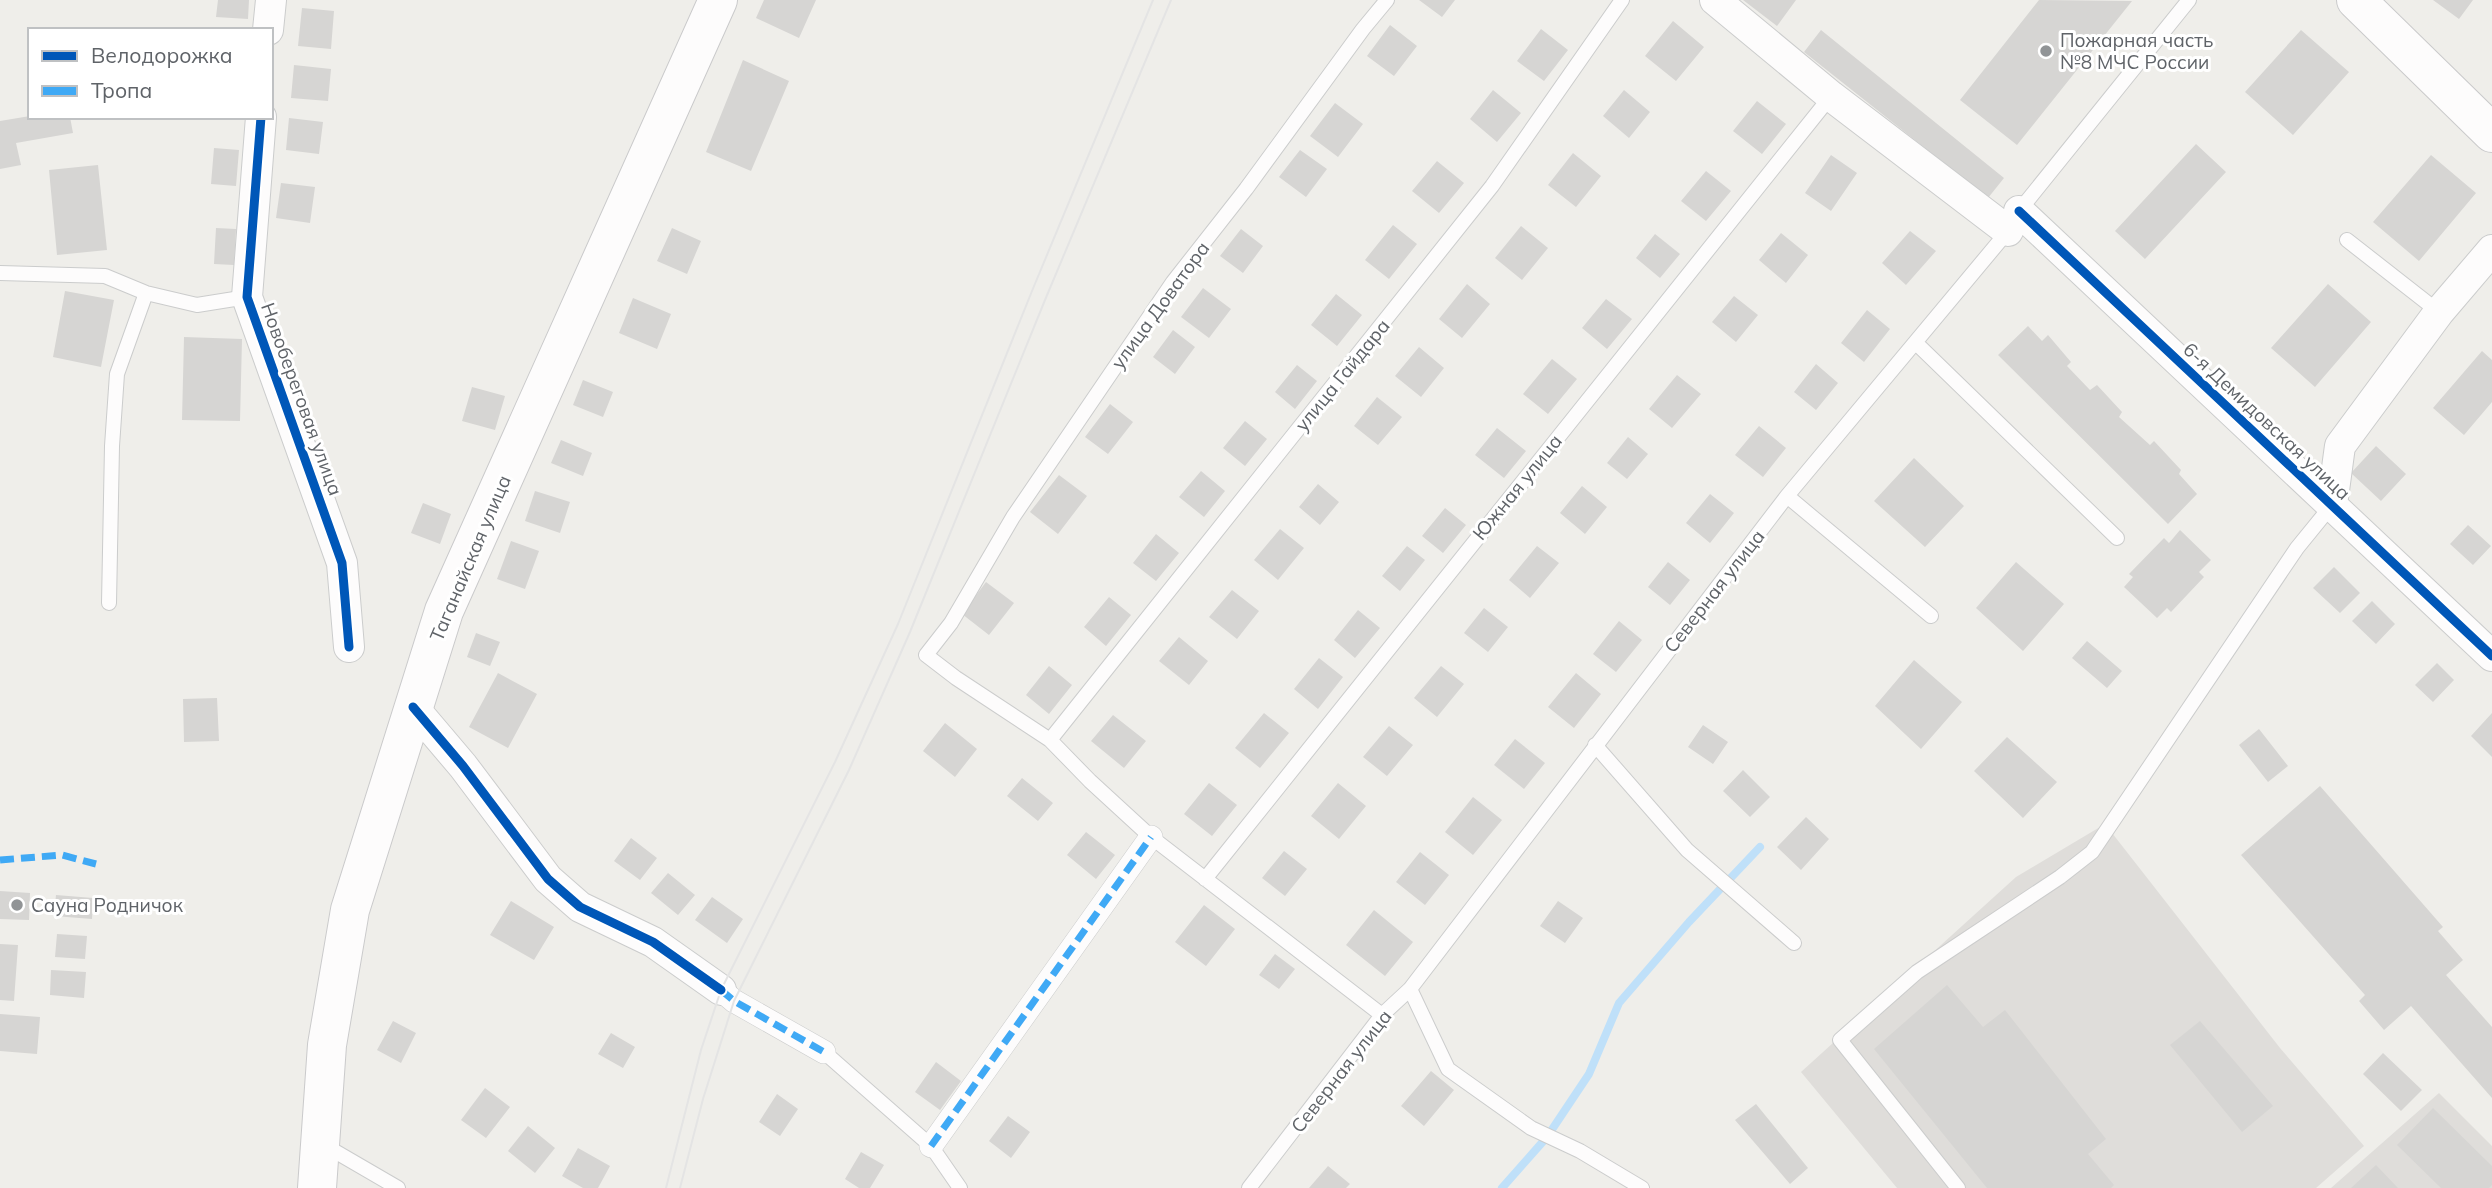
<svg xmlns="http://www.w3.org/2000/svg" width="2492" height="1188" font-family="Mulish,sans-serif">
<style>
.industrial{fill:#dfddda}
.lines{fill:none;stroke-linecap:round;stroke-linejoin:round}
.stream{stroke:#bfe0f9;stroke-width:8}
.building{fill:#d6d5d3}
.service-casing{stroke:#cbcccc;stroke-width:16}
.pedestrian-casing{stroke:#cbcccc;stroke-width:24}
.minor-casing{stroke:#cbcccc;stroke-width:32}
.secondary-casing{stroke:#cacacb;stroke-width:40}
.service{stroke:#fdfcfc;stroke-width:14}
.pedestrian{stroke:#fdfcfc;stroke-width:23}
.minor{stroke:#fdfcfc;stroke-width:30}
.secondary{stroke:#fdfcfc;stroke-width:38}
.tram{stroke:#e4e4e4;stroke-width:2}
.quiet{stroke:#3fa9f5;stroke-width:7;stroke-dasharray:14 7;stroke-linecap:butt}
.cycleway-casing{stroke:#fff;stroke-width:13}
.cycleway{stroke:#0057b8;stroke-width:9}
.poi-dot{fill:#919496;stroke:#fff;stroke-width:2.5}
.labels{text-anchor:middle;dominant-baseline:central;stroke-width:6;stroke-linejoin:round;paint-order:stroke}
.poi-label{font-size:19px;fill:#5f6368;stroke:#fff;text-anchor:start}
.street-label{font-size:19px;fill:#5f6368;stroke:#fff}
</style>
<rect width="100%" height="100%" fill="#efeeea"/>
<path class="industrial" d="M 2105,824 L 2280,1048 L 2364,1146 L 2316,1188 L 1897,1188 L 1801,1072 L 2016,877 Z
M 2439,1093 L 2492,1146 L 2492,1188 L 2331,1188 Z"/>
<g class="lines">
<path class="stream" d="M 1502,1188 L 1547,1137 L 1589,1074 L 1619,1003 L 1689,922 L 1760,847"/>
</g>
<path class="building" d="M 218,0 L 249,0 L 248,19 L 216,17 Z
M 764,0 L 816,0 L 799,38 L 756,18 Z
M 1419,0 L 1455,0 L 1442,17 Z
M 1743,0 L 1796,0 L 1777,26 Z
M 2039,0 L 2132,1 L 2017,145 L 1960,100 Z
M 2433,0 L 2473,0 L 2459,19 Z
M 302,8 L 334,11 L 331,49 L 298,46 Z
M 1673,21 L 1704,47 L 1676,81 L 1645,56 Z
M 1390,25 L 1417,46 L 1394,76 L 1367,56 Z
M 1541,29 L 1568,50 L 1544,81 L 1517,61 Z
M 1821,30 L 2004,178 L 1988,198 L 1804,52 Z
M 2301,30 L 2349,72 L 2293,135 L 2245,92 Z
M 743,60 L 789,81 L 751,171 L 706,152 Z
M 294,65 L 331,69 L 328,101 L 291,98 Z
M 1493,90 L 1521,113 L 1497,142 L 1470,119 Z
M 1624,90 L 1650,112 L 1629,138 L 1603,116 Z
M 1757,101 L 1786,124 L 1762,154 L 1733,131 Z
M 1335,103 L 1363,124 L 1338,157 L 1310,136 Z
M 30,116 L 70,117 L 73,133 L 16,143 L 21,165 L 0,169 L 0,121 Z
M 289,118 L 323,122 L 319,154 L 286,150 Z
M 2196,144 L 2226,172 L 2145,259 L 2115,231 Z
M 214,148 L 239,150 L 236,186 L 211,184 Z
M 1300,150 L 1327,169 L 1306,197 L 1279,177 Z
M 1573,153 L 1601,176 L 1576,207 L 1548,185 Z
M 1831,155 L 1857,173 L 1831,211 L 1805,193 Z
M 2431,155 L 2476,193 L 2419,261 L 2373,222 Z
M 1437,161 L 1464,183 L 1439,213 L 1412,191 Z
M 98,165 L 107,250 L 57,255 L 49,170 Z
M 1706,171 L 1731,191 L 1706,221 L 1681,201 Z
M 281,183 L 315,187 L 310,223 L 276,218 Z
M 1393,225 L 1417,244 L 1389,279 L 1365,260 Z
M 1521,226 L 1548,248 L 1522,280 L 1495,258 Z
M 216,228 L 236,229 L 234,265 L 214,264 Z
M 672,228 L 701,241 L 687,274 L 657,261 Z
M 1241,229 L 1263,246 L 1243,273 L 1220,256 Z
M 1910,231 L 1936,251 L 1906,285 L 1882,263 Z
M 1781,233 L 1808,255 L 1786,283 L 1759,260 Z
M 1655,234 L 1680,254 L 1660,278 L 1636,258 Z
M 1467,284 L 1490,304 L 1462,338 L 1439,319 Z
M 2328,284 L 2371,322 L 2315,387 L 2271,348 Z
M 1203,288 L 1231,309 L 1209,338 L 1181,317 Z
M 65,291 L 114,300 L 101,367 L 53,357 Z
M 1336,294 L 1362,315 L 1337,346 L 1311,325 Z
M 1734,296 L 1758,315 L 1736,342 L 1712,322 Z
M 633,298 L 671,314 L 657,349 L 619,333 Z
M 1606,299 L 1632,319 L 1607,349 L 1582,328 Z
M 1867,310 L 1890,329 L 1864,362 L 1841,343 Z
M 2028,326 L 2042,341 L 2048,335 L 2071,362 L 2067,366 L 2090,390 L 2097,385 L 2122,412 L 2119,417 L 2150,445 L 2154,441 L 2181,470 L 2179,474 L 2197,494 L 2168,524 L 1998,355 Z
M 1173,330 L 1195,347 L 1175,374 L 1153,357 Z
M 184,337 L 242,339 L 240,421 L 182,420 Z
M 1419,347 L 1444,368 L 1421,397 L 1395,376 Z
M 2482,351 L 2492,360 L 2492,402 L 2464,435 L 2433,408 Z
M 1552,359 L 1577,379 L 1548,414 L 1523,394 Z
M 1816,364 L 1838,383 L 1816,410 L 1794,392 Z
M 1297,365 L 1317,381 L 1295,409 L 1275,392 Z
M 1677,375 L 1701,394 L 1672,428 L 1649,409 Z
M 583,380 L 613,392 L 603,417 L 573,405 Z
M 472,387 L 505,396 L 495,430 L 462,421 Z
M 1377,397 L 1402,417 L 1378,445 L 1354,426 Z
M 1110,404 L 1133,422 L 1108,454 L 1085,437 Z
M 1245,421 L 1267,439 L 1245,466 L 1223,448 Z
M 1759,426 L 1786,448 L 1763,477 L 1735,455 Z
M 1497,428 L 1526,451 L 1504,478 L 1475,455 Z
M 1628,437 L 1648,454 L 1627,479 L 1607,463 Z
M 561,440 L 592,453 L 583,476 L 551,463 Z
M 2376,446 L 2406,474 L 2381,501 L 2351,473 Z
M 1914,458 L 1964,506 L 1925,547 L 1874,501 Z
M 1201,471 L 1225,491 L 1204,517 L 1179,497 Z
M 1059,475 L 1087,496 L 1058,534 L 1030,512 Z
M 1318,484 L 1339,502 L 1320,525 L 1299,507 Z
M 1582,486 L 1607,507 L 1585,534 L 1560,513 Z
M 535,491 L 570,502 L 560,533 L 525,521 Z
M 1710,494 L 1734,513 L 1710,543 L 1686,523 Z
M 423,503 L 451,514 L 440,544 L 411,533 Z
M 1445,508 L 1466,525 L 1443,553 L 1422,536 Z
M 2468,525 L 2491,546 L 2473,565 L 2450,544 Z
M 1280,529 L 1304,548 L 1278,580 L 1254,560 Z
M 2180,530 L 2211,560 L 2199,572 L 2204,577 L 2171,612 L 2167,608 L 2157,618 L 2124,587 L 2133,577 L 2129,574 L 2164,538 L 2169,543 Z
M 1156,534 L 1179,553 L 1156,581 L 1133,563 Z
M 511,541 L 539,551 L 525,589 L 497,579 Z
M 1407,546 L 1425,560 L 1400,591 L 1382,576 Z
M 1537,546 L 1559,563 L 1530,598 L 1509,580 Z
M 1668,562 L 1690,580 L 1670,605 L 1648,587 Z
M 2016,562 L 2064,604 L 2023,651 L 1976,608 Z
M 2334,567 L 2360,593 L 2340,613 L 2313,588 Z
M 986,582 L 1014,603 L 989,635 L 962,614 Z
M 1232,590 L 1259,611 L 1237,639 L 1209,617 Z
M 1109,597 L 1131,615 L 1106,646 L 1084,627 Z
M 2372,601 L 2395,624 L 2376,644 L 2352,621 Z
M 1484,608 L 1508,627 L 1488,652 L 1464,633 Z
M 1358,610 L 1380,628 L 1355,658 L 1334,640 Z
M 1619,621 L 1642,640 L 1616,672 L 1593,654 Z
M 476,633 L 500,642 L 490,666 L 467,657 Z
M 1179,637 L 1208,661 L 1189,685 L 1159,661 Z
M 2087,641 L 2122,671 L 2107,688 L 2072,658 Z
M 1319,658 L 1343,677 L 1318,709 L 1294,689 Z
M 1914,660 L 1962,702 L 1921,749 L 1875,706 Z
M 2437,663 L 2454,680 L 2433,702 L 2415,685 Z
M 1049,666 L 1072,685 L 1049,714 L 1026,695 Z
M 1441,666 L 1464,684 L 1437,717 L 1414,698 Z
M 498,673 L 537,694 L 508,748 L 469,727 Z
M 1576,673 L 1601,694 L 1574,728 L 1548,707 Z
M 217,698 L 219,741 L 184,742 L 183,699 Z
M 1264,713 L 1289,733 L 1260,768 L 1235,748 Z
M 2492,713 L 2492,757 L 2471,736 Z
M 1113,715 L 1146,741 L 1124,768 L 1091,741 Z
M 945,723 L 977,749 L 955,777 L 923,751 Z
M 1703,725 L 1728,742 L 1713,764 L 1688,747 Z
M 1389,726 L 1413,745 L 1387,776 L 1363,757 Z
M 2259,729 L 2288,766 L 2268,782 L 2239,745 Z
M 2007,737 L 2057,782 L 2023,818 L 1974,771 Z
M 1515,739 L 1545,763 L 1524,789 L 1494,765 Z
M 1743,770 L 1770,797 L 1750,817 L 1723,791 Z
M 1022,778 L 1053,803 L 1038,821 L 1007,796 Z
M 1209,783 L 1237,805 L 1212,836 L 1184,814 Z
M 1338,783 L 1366,806 L 1339,839 L 1311,816 Z
M 2320,786 L 2443,927 L 2438,931 L 2463,960 L 2446,975 L 2492,1027 L 2492,1098 L 2411,1006 L 2384,1030 L 2359,1001 L 2365,995 L 2241,855 Z
M 1473,797 L 1502,820 L 1473,855 L 1445,832 Z
M 1806,817 L 1829,839 L 1801,870 L 1777,847 Z
M 1086,832 L 1115,855 L 1096,879 L 1067,855 Z
M 631,838 L 657,858 L 640,880 L 614,861 Z
M 1284,851 L 1307,869 L 1285,896 L 1262,878 Z
M 1420,852 L 1449,875 L 1425,905 L 1396,882 Z
M 668,873 L 695,895 L 678,915 L 651,893 Z
M 0,891 L 30,893 L 29,920 L 0,919 Z
M 56,895 L 93,898 L 92,919 L 54,916 Z
M 712,897 L 743,919 L 727,943 L 695,920 Z
M 511,901 L 554,927 L 534,960 L 490,935 Z
M 1558,901 L 1583,918 L 1565,943 L 1540,926 Z
M 1204,905 L 1235,929 L 1206,966 L 1175,942 Z
M 1374,910 L 1413,942 L 1385,976 L 1346,945 Z
M 57,934 L 87,936 L 85,959 L 55,957 Z
M 0,944 L 18,945 L 14,1001 L 0,1000 Z
M 1275,954 L 1295,969 L 1279,989 L 1259,975 Z
M 51,970 L 86,972 L 84,998 L 50,995 Z
M 1947,985 L 1983,1027 L 2005,1010 L 2106,1139 L 2088,1154 L 2114,1185 L 2111,1188 L 1987,1188 L 1874,1049 Z
M 0,1014 L 40,1017 L 37,1054 L 0,1051 Z
M 393,1021 L 416,1033 L 401,1063 L 377,1050 Z
M 2200,1021 L 2273,1106 L 2242,1132 L 2170,1045 Z
M 611,1033 L 635,1047 L 623,1068 L 598,1054 Z
M 2383,1053 L 2422,1090 L 2401,1111 L 2363,1074 Z
M 936,1062 L 961,1081 L 940,1110 L 915,1092 Z
M 1431,1071 L 1454,1090 L 1424,1126 L 1401,1106 Z
M 485,1088 L 510,1107 L 486,1138 L 461,1120 Z
M 777,1094 L 798,1109 L 780,1136 L 759,1122 Z
M 1756,1104 L 1808,1168 L 1790,1184 L 1735,1120 Z
M 2433,1108 L 2492,1166 L 2492,1185 L 2489,1188 L 2441,1188 L 2397,1145 Z
M 1008,1116 L 1030,1132 L 1011,1158 L 989,1141 Z
M 528,1126 L 555,1148 L 535,1173 L 508,1151 Z
M 578,1148 L 610,1166 L 598,1188 L 583,1188 L 562,1176 Z
M 861,1152 L 884,1165 L 870,1188 L 859,1188 L 845,1179 Z
M 2376,1165 L 2398,1188 L 2351,1188 Z
M 1328,1166 L 1350,1184 L 1346,1188 L 1309,1188 Z"/>
<g class="lines">
<g class="service-casing">
<path id="service" d="M 2347,240 L 2439,312
M 0,273 L 105,276 L 146,293 L 197,305 L 247,297
M 1916,343 L 2117,538
M 1787,496 L 1931,616
M 109,603 L 112,446 L 117,374 L 146,293
M 1050,740 L 1492,186 L 1622,0
M 1595,745 L 1687,850 L 1794,943
M 1205,879 L 1831,96
M 1410,989 L 1448,1069 L 1531,1128 L 1580,1151 L 1642,1188
M 1382,1015 L 1151,837 L 1090,781 L 1050,740 L 956,678 L 926,655 L 951,623 L 1013,517 L 1173,282 L 1246,189 L 1363,29 L 1387,0
M 824,1052 L 931,1146 L 960,1188
M 324,1145 L 398,1188
M 1249,1188 L 1382,1015 L 1410,989 L 1787,496 L 2008,231 L 2019,211 L 2189,0
M 1958,1188 L 1840,1040 L 1917,972 L 2060,877 L 2092,852 L 2297,548 L 2332,505"/>
</g>
<g class="pedestrian-casing">
<path id="pedestrian" d="M 721,990 L 734,1001 L 824,1052
M 931,1146 L 1151,837"/>
</g>
<g class="minor-casing">
<path id="minor" d="M 1715,0 L 1831,96 L 2008,231
M 268,30 L 271,0
M 261,117 L 247,297 L 342,563 L 349,647
M 2019,211 L 2492,656
M 2332,505 L 2340,446 L 2439,312 L 2492,250
M 413,707 L 463,766 L 548,879 L 580,907 L 653,942 L 721,990"/>
</g>
<g class="secondary-casing">
<path id="secondary" d="M 2356,0 L 2492,133
M 317,1188 L 327,1045 L 350,910 L 444,611 L 718,0"/>
</g>
<use href="#service" class="service"/>
<use href="#pedestrian" class="pedestrian"/>
<use href="#minor" class="minor"/>
<use href="#secondary" class="secondary"/>
<path class="tram" d="M 666,1188 L 701,1050 L 721,990 L 835,762 L 898,624 L 1032,291 L 1153,0
M 680,1188 L 703,1099 L 734,1001 L 849,770 L 910,632 L 1045,300 L 1171,0"/>
<path class="quiet" d="M 0,860 L 62,855 L 96,864
M 721,990 L 734,1001 L 824,1052
M 931,1146 L 1151,837"/>
<g class="cycleway-casing">
<path id="cycleway" d="M 261,117 L 247,297 L 342,563 L 349,647
M 2019,211 L 2492,656
M 413,707 L 463,766 L 548,879 L 580,907 L 653,942 L 721,990"/>
</g>
<use href="#cycleway" class="cycleway"/>
</g>
<g class="poi-dot">
<circle cx="2046" cy="51" r="7"/>
<circle cx="17" cy="905" r="7"/>
</g>
<g class="labels">
<g class="poi-label">
<text x="2060" y="40">Пожарная часть<tspan x="2060" dy="22">№8 МЧС России</tspan></text>
<text x="31" y="905">Сауна Родничок</text>
</g>
<g class="street-label">
<text transform="translate(1160 305) rotate(-54)">улица Доватора</text>
<text transform="translate(1342 375) rotate(-51)">улица Гайдара</text>
<text transform="translate(302 399) rotate(70)">Новобереговая улица</text>
<text transform="translate(2267 421) rotate(43)">6-я Демидовская улица</text>
<text transform="translate(1517 487) rotate(-51)">Южная улица</text>
<text transform="translate(470 558) rotate(-67)">Таганайская улица</text>
<text transform="translate(1714 591) rotate(-52)">Северная улица</text>
<text transform="translate(1341 1071) rotate(-52)">Северная улица</text>
</g>
</g>
<rect x="28" y="28" width="245" height="91" fill="#ffffff" stroke="#bfc1c3" stroke-width="2"/>
<rect x="42" y="51" width="35" height="10" fill="#0057b8" stroke="#bfc1c3" stroke-width="2"/>
<text x="91" y="63" font-size="21" fill="#5f6368">Велодорожка</text>
<rect x="42" y="86" width="35" height="10" fill="#3fa9f5" stroke="#bfc1c3" stroke-width="2"/>
<text x="91" y="98" font-size="21" fill="#5f6368">Тропа</text>
</svg>
